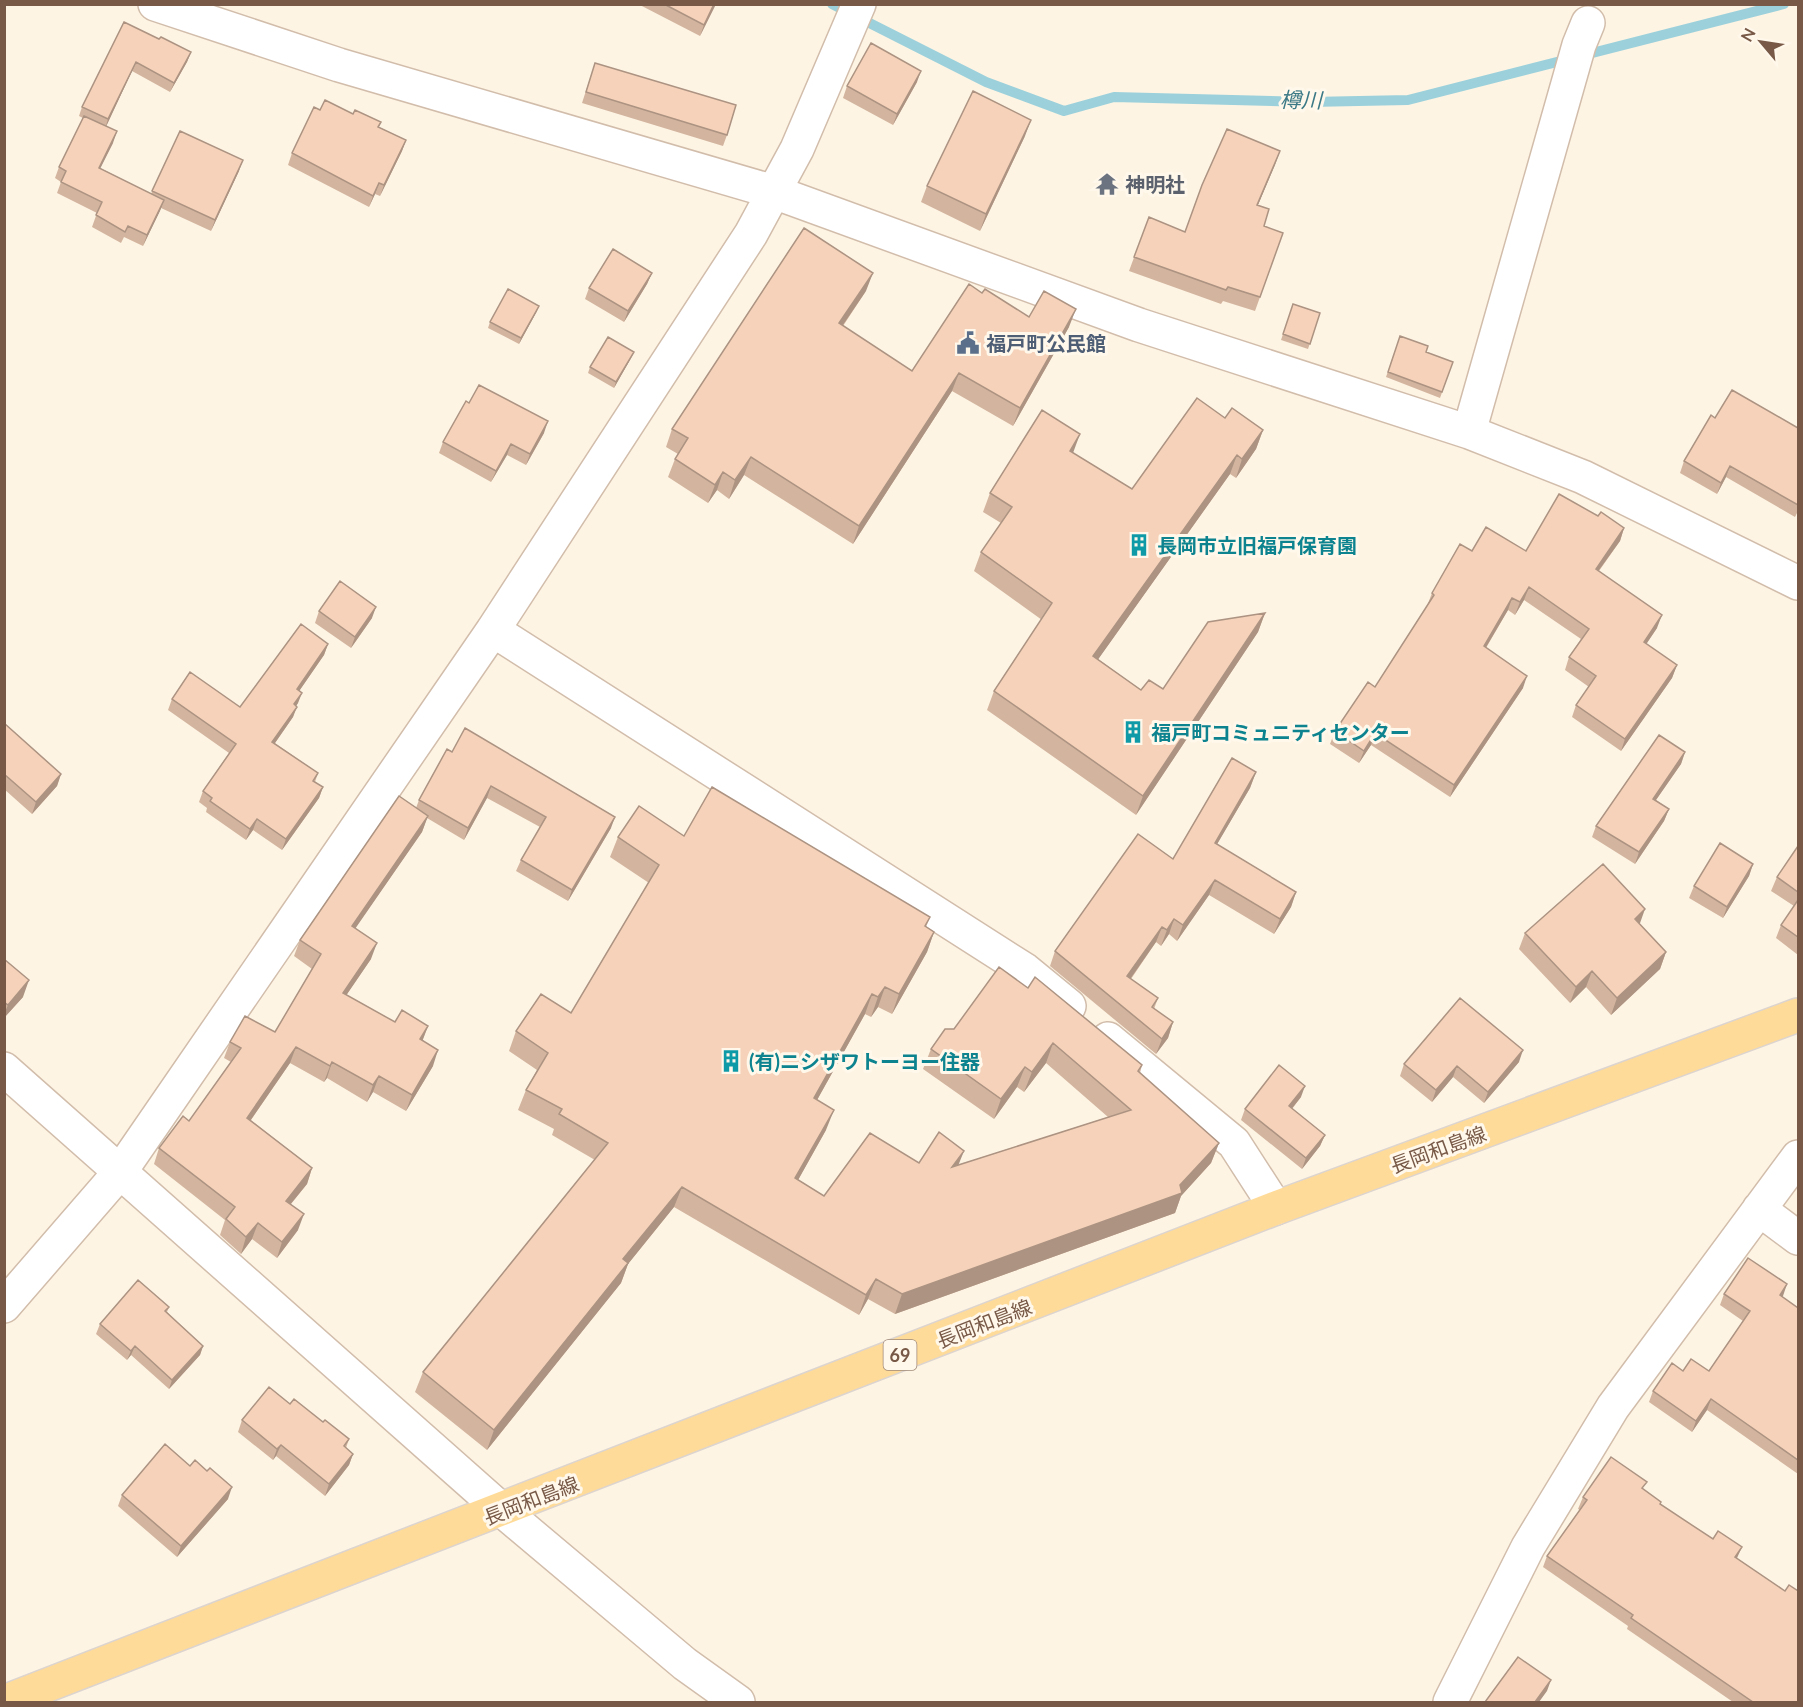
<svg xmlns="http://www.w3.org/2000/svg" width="1803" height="1707" font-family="Lato,'Noto Sans JP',sans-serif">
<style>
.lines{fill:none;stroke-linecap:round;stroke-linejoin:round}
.stream{stroke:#9cd1db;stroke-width:10}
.minor-casing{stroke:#d2bdab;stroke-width:36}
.primary-casing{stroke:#dcd4cf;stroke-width:36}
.minor{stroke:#fff;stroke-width:33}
.primary{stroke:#ffdb99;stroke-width:33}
.wall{fill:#d3b59f}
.shaded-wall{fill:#ac9382}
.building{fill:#f5d2b9;stroke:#ac9382;stroke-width:1.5}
.labels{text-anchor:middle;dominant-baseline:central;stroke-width:6;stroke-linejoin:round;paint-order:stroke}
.shield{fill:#fff8eb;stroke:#a08978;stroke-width:1.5}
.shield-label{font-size:18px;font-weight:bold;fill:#785947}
.worship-label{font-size:20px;font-weight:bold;fill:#5b616d;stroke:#fff8eb;text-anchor:start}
.service-label{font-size:20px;font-weight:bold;fill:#4e5e75;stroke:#fff8eb;text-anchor:start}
.culture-label{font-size:20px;font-weight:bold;fill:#0d838f;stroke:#fff8eb;text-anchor:start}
.street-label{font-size:20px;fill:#785947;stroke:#fff8eb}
.water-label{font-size:21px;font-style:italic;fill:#3c7986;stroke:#fff8eb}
</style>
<rect width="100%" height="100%" fill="#fef4e4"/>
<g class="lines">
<path class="stream" d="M 832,4 L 986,82 L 1064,111 L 1114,97 L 1310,102 L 1408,100 L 1784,4"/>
<g class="minor-casing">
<path id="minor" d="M 155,4 L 339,65 L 774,192 L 1139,325 L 1469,432 L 1583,477 L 1798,583
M 1469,432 L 1579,45 L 1588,23
M 493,630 L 1025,970 L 1069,1006
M 1108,1039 L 1234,1143 L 1276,1208
M 4,1069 L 503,1511 L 685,1664 L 738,1702
M 1759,1209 L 1798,1238
M 4,1306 L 120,1172 L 493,630 L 751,234 L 797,149 L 859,4
M 1450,1702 L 1528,1547 L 1613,1407 L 1798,1157"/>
</g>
<g class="primary-casing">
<path id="primary" d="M 4,1702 L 1276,1208 L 1798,1015"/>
</g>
<use href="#minor" class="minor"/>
<use href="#primary" class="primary"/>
</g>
<path class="wall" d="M 638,4 L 716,4 L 700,36 Z
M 159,39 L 191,52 L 187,62 L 170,92 L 132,71 L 106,126 L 113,143 L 100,168 L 151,194 L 180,131 L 239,171 L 211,231 L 161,208 L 143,246 L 124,237 L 121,243 L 92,227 L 97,213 L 57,193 L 61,182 L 55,178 L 59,167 L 83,118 L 79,116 L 82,107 Z
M 595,63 L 727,135 L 723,146 L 582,103 Z
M 917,82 L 893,125 L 843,98 L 847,86 Z
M 320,110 L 353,114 L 381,122 L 379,127 L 406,140 L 402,151 L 380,196 L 375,194 L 369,207 L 288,165 L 292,153 Z
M 1025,136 L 980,231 L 921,202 L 927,186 Z
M 1280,151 L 1258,205 L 1264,226 L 1283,233 L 1255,311 L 1223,301 L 1221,304 L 1129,271 L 1149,217 L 1185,232 Z
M 652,273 L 647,284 L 624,322 L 585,299 L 589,288 Z
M 866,291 L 843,326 L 912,371 L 982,293 L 1029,317 L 1069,327 L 1013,426 L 952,391 L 853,544 L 744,475 L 729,499 L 717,490 L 708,503 L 668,477 L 675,459 L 678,454 L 666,447 L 672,429 Z
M 1293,304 L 1320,313 L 1308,349 L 1281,340 Z
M 537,311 L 519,344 L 488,328 L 490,322 Z
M 1400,336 L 1426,352 L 1453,362 L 1440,398 L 1386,377 Z
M 631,358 L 614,388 L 588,373 L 590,367 Z
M 469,403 L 544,433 L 526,465 L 507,455 L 491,482 L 439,453 L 443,442 Z
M 1225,418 L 1263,430 L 1256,449 L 1236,478 L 1230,474 L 1098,659 L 1141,690 L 1163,689 L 1265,613 L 1258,632 L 1136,815 L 987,710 L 994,691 L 1042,620 L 974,571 L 981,552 L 1001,523 L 983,512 L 990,493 L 1073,453 L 1132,489 Z
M 1715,418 L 1798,428 L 1798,511 L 1795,517 L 1726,477 L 1717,494 L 1680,473 L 1684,461 Z
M 1598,516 L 1624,528 L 1620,541 L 1599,571 L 1657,628 L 1646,644 L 1677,665 L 1672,678 L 1621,751 L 1572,717 L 1576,705 L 1589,687 L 1565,670 L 1569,657 L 1581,639 L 1524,600 L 1515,615 L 1508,610 L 1486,648 L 1523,688 L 1450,797 L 1371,745 L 1359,763 L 1330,744 L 1335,731 L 1375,687 L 1427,606 L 1432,593 L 1472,551 L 1526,551 Z
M 319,611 L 372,618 L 351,648 L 315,623 Z
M 328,644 L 324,655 L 299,691 L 298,703 L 296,706 L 293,717 L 275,743 L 318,773 L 315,782 L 323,787 L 319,798 L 282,850 L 253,830 L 246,840 L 206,812 L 207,808 L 199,802 L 203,791 L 229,753 L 168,710 L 172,699 L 240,707 Z
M 4,723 L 61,774 L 57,786 L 32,814 L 4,789 Z
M 447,749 L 611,828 L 568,901 L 516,871 L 521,860 L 540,827 L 487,798 L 464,840 L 427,818 L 422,832 L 355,928 L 371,959 L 346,995 L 395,1022 L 428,1026 L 422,1041 L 433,1066 L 406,1111 L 373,1092 L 367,1102 L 327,1078 L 324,1082 L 290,1063 L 251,1120 L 312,1168 L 307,1184 L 291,1204 L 298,1230 L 277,1258 L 252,1239 L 241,1254 L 220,1235 L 225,1220 L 154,1164 L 159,1148 L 189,1121 L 231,1062 L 224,1058 L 230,1042 L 275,1032 L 312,969 L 294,956 L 300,940 L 416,808 L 419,800 Z
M 1685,752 L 1681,764 L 1656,800 L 1669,809 L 1664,821 L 1635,864 L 1592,837 L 1596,826 Z
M 1256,772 L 1250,788 L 1217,844 L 1296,892 L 1291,907 L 1274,934 L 1209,895 L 1177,941 L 1169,934 L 1161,946 L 1156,942 L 1131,979 L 1158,998 L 1154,1009 L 1173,1022 L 1168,1038 L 1156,1054 L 1050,966 L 1055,951 L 1173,859 Z
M 684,836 L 930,917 L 926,927 L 934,932 L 927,952 L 892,1014 L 878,1007 L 871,1017 L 865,1014 L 817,1100 L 826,1130 L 798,1180 L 824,1196 L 919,1163 L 958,1165 L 1108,1117 L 1046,1063 L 1024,1092 L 1017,1087 L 994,1119 L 923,1069 L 931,1049 L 954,1029 L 1028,988 L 1142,1065 L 1140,1073 L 1219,1143 L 1211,1163 L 1181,1196 L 1175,1213 L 895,1314 L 868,1299 L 859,1315 L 674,1207 L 628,1264 L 621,1283 L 487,1450 L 415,1392 L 423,1372 L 595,1160 L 552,1135 L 554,1129 L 518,1110 L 526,1090 L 537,1070 L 509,1051 L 516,1031 L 571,1013 L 649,883 L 610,857 L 618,837 Z
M 1798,846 L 1798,955 L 1776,938 L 1781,925 L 1794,906 L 1771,891 L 1777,877 Z
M 1753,864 L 1749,876 L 1723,918 L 1689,898 L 1694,886 Z
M 1640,924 L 1666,952 L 1660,969 L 1611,1015 L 1586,987 L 1570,1003 L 1519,949 L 1525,933 Z
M 4,959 L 23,997 L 4,1018 Z
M 1519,1062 L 1484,1103 L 1453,1077 L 1432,1102 L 1400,1076 L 1404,1064 Z
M 1301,1097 L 1292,1109 L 1325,1135 L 1320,1146 L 1302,1169 L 1241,1120 L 1245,1109 Z
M 1724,1294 L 1782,1297 L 1798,1308 L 1798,1474 L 1707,1410 L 1692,1432 L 1649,1402 L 1653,1391 L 1683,1371 L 1709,1371 L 1743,1321 L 1720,1305 Z
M 169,1307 L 167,1312 L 203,1346 L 200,1355 L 169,1389 L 131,1355 L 127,1360 L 96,1334 L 100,1324 Z
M 290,1404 L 323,1422 L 349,1439 L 346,1448 L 353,1454 L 349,1465 L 325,1496 L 276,1456 L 273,1460 L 238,1432 L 242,1420 Z
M 1644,1490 L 1661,1502 L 1660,1504 L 1737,1559 L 1798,1702 L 1733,1702 L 1627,1629 L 1628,1626 L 1543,1567 L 1547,1556 L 1580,1510 L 1578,1509 L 1583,1497 Z
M 122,1495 L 228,1499 L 177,1557 L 118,1506 Z"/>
<path class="shaded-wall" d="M 714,4 L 716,4 L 700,36 L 704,25 Z
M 191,52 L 187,62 L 170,92 L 174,83 Z
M 136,62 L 132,71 L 105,129 L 108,119 Z
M 921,71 L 917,82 L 893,125 L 897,114 Z
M 1031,120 L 1025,136 L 980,231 L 986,214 Z
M 117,131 L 113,143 L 95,179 L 99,168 Z
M 406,140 L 402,151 L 380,196 L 384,185 Z
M 1280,151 L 1275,165 L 1252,219 L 1257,205 Z
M 243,160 L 239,171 L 211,231 L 215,220 Z
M 379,183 L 375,194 L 369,207 L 373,196 Z
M 164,200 L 160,211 L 143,246 L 147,235 Z
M 652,273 L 647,284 L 624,322 L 628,311 Z
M 873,273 L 866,291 L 832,341 L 839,323 Z
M 539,306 L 537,311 L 519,344 L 521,338 Z
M 1076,309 L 1069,327 L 1013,426 L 1020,408 Z
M 634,352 L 631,358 L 614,388 L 616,382 Z
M 959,373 L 952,391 L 853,544 L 859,526 Z
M 548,421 L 544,433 L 526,465 L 530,454 Z
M 1263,430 L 1256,449 L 1236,478 L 1242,459 Z
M 1080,434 L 1073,453 L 1070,451 Z
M 511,444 L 507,455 L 491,482 L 496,471 Z
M 1237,455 L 1230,474 L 1087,675 L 1093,656 Z
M 751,457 L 744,475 L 729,499 L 735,480 Z
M 1730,466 L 1726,477 L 1717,494 L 1721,483 Z
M 723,472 L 717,490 L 708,503 L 715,485 Z
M 1624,528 L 1620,541 L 1591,581 L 1596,569 Z
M 1529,587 L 1524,600 L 1515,615 L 1520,602 Z
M 1512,598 L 1508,610 L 1479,659 L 1484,646 Z
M 376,607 L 372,618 L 351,648 L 355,637 Z
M 1265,613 L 1258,632 L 1136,815 L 1143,796 Z
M 1662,615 L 1657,628 L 1639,655 L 1644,642 Z
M 328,644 L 324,655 L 293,700 L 297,689 Z
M 1677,665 L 1672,678 L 1621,751 L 1625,739 Z
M 1527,676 L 1523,688 L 1450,797 L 1454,785 Z
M 302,693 L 298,703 L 290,715 L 294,704 Z
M 297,707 L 293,717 L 268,753 L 272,742 Z
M 1375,733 L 1371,745 L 1359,763 L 1364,751 Z
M 1685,752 L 1681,764 L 1649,810 L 1653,799 Z
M 1256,772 L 1250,788 L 1209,858 L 1215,843 Z
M 61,774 L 57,786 L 32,814 L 36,802 Z
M 491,786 L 487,798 L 464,840 L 468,828 Z
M 323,787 L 319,798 L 282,850 L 286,839 Z
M 1669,809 L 1664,821 L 1635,864 L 1639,852 Z
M 428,816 L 422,832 L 346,942 L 352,926 Z
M 615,817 L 611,828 L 568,901 L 572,890 Z
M 257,819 L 253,830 L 246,840 L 250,829 Z
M 1753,864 L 1749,876 L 1723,918 L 1727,907 Z
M 1215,880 L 1209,895 L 1177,941 L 1183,925 Z
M 1296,892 L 1291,907 L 1274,934 L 1280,919 Z
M 1645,909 L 1639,926 L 1635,919 Z
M 1174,919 L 1169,934 L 1161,946 L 1167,930 Z
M 1162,927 L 1156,942 L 1121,992 L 1127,976 Z
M 934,932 L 927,952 L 892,1014 L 899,994 Z
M 377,943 L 371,959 L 337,1009 L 343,993 Z
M 1666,952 L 1660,969 L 1611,1015 L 1617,998 Z
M 1592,971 L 1586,987 L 1570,1003 L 1576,987 Z
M 29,980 L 23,997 L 4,1018 L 4,1014 L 8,1005 Z
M 885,987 L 878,1007 L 871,1017 L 878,997 Z
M 872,994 L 865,1014 L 807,1118 L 814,1098 Z
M 1173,1022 L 1168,1038 L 1156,1054 L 1162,1039 Z
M 428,1026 L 422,1042 L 420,1039 Z
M 1053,1043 L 1046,1063 L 1024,1092 L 1032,1072 Z
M 296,1047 L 290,1063 L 241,1134 L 247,1118 Z
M 438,1050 L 433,1066 L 406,1111 L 412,1095 Z
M 1523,1050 L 1519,1062 L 1484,1103 L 1488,1092 Z
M 332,1062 L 327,1078 L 324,1082 L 330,1066 Z
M 1457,1066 L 1453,1077 L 1432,1102 L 1436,1090 Z
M 1025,1067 L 1017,1087 L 994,1119 L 1001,1099 Z
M 379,1076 L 373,1092 L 367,1102 L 373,1085 Z
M 1305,1086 L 1301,1097 L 1285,1117 L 1289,1106 Z
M 834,1110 L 826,1130 L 788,1198 L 795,1178 Z
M 1325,1135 L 1320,1146 L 1302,1169 L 1306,1158 Z
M 1219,1143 L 1211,1163 L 1181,1196 L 1175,1213 L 895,1314 L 902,1294 L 1180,1185 Z
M 964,1151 L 956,1171 L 952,1167 Z
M 312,1168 L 307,1184 L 280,1217 L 286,1201 Z
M 682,1187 L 674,1207 L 628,1264 L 621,1283 L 487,1450 L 494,1430 L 623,1259 Z
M 304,1214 L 298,1230 L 277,1258 L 282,1242 Z
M 258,1223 L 252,1239 L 241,1254 L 246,1237 Z
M 876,1279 L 868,1299 L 859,1315 L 866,1295 Z
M 1787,1284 L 1783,1296 L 1775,1307 L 1780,1295 Z
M 135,1346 L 131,1355 L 127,1360 L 131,1351 Z
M 203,1346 L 200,1355 L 169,1389 L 172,1380 Z
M 1711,1399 L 1707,1410 L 1692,1432 L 1696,1421 Z
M 281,1445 L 276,1456 L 273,1460 L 277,1449 Z
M 353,1454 L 349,1465 L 325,1496 L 329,1484 Z
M 232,1487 L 228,1499 L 177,1557 L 181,1546 Z
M 1742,1547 L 1737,1558 L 1731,1568 L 1735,1557 Z
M 1551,1680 L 1547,1691 L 1539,1702 L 1535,1702 Z"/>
<path class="building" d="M 664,4 L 714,4 L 704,25 Z
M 124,22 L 159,39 L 161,37 L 191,52 L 174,83 L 136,62 L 108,119 L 82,107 Z
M 871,43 L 921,71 L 897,114 L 847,86 Z
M 595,63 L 736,105 L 727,135 L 586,92 Z
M 973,91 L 1031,120 L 986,214 L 927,186 Z
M 325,100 L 353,114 L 355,110 L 381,122 L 378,127 L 406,140 L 384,185 L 379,183 L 373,196 L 292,153 L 314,107 L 320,110 Z
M 84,116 L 117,131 L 99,168 L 164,200 L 147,235 L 128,226 L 125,232 L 96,215 L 102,202 L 61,182 L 66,171 L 59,167 Z
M 1227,129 L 1280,151 L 1257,205 L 1269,209 L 1264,226 L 1283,233 L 1260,297 L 1228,287 L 1226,290 L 1134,257 L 1149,217 L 1185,232 L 1202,185 Z
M 180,131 L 243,160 L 215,220 L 152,191 Z
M 804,228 L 873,273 L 839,323 L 912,371 L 969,284 L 982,293 L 985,289 L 1029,317 L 1044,291 L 1076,309 L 1020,408 L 959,373 L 859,526 L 751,457 L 735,480 L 723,472 L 715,485 L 675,459 L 688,438 L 672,429 Z
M 613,249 L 652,273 L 628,311 L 589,288 Z
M 508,289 L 539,306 L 521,338 L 490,322 Z
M 1293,304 L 1320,313 L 1310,344 L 1283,334 Z
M 1400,336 L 1428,346 L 1426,352 L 1453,362 L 1442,392 L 1388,372 Z
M 608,337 L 634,352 L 616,382 L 590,367 Z
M 479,385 L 548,421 L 530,454 L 511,444 L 496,471 L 443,442 L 466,401 L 469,403 Z
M 1732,390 L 1798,428 L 1798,505 L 1730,466 L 1721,483 L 1684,461 L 1711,415 L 1715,418 Z
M 1197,398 L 1225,418 L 1232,408 L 1263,430 L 1242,459 L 1237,455 L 1093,656 L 1141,690 L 1149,680 L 1163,689 L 1208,622 L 1265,613 L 1143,796 L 994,691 L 1052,603 L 981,552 L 1012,507 L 990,493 L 1042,410 L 1080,434 L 1070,451 L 1132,489 Z
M 1559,494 L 1598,516 L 1601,512 L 1624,528 L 1596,569 L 1662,615 L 1644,642 L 1677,665 L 1625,739 L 1576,705 L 1596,676 L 1569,657 L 1589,629 L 1529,587 L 1520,602 L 1512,598 L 1484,646 L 1527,676 L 1454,785 L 1375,733 L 1364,751 L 1335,731 L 1368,682 L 1375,687 L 1434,595 L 1432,593 L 1460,544 L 1472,551 L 1486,527 L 1526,551 Z
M 340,581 L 376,607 L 355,637 L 319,611 Z
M 301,624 L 328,644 L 297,689 L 302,693 L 294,704 L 297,707 L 272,742 L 318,773 L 313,781 L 323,787 L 286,839 L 257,819 L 250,829 L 210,801 L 212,798 L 203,791 L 236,744 L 172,699 L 190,672 L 240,707 Z
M 4,723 L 61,774 L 36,802 L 4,774 Z
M 465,728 L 615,817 L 572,890 L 521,860 L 546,817 L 491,786 L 468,828 L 419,800 L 447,749 L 452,752 Z
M 1659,735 L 1685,752 L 1653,799 L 1669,809 L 1639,852 L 1596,826 Z
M 1232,758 L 1256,772 L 1215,843 L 1296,892 L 1280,919 L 1215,880 L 1183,925 L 1174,919 L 1167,930 L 1162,927 L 1127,976 L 1158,998 L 1152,1007 L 1173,1022 L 1162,1039 L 1055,951 L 1138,834 L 1173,859 Z
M 712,787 L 930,917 L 925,926 L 934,932 L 899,994 L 885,987 L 878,997 L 872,994 L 814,1098 L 834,1110 L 795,1178 L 824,1196 L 870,1133 L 919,1163 L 939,1132 L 964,1151 L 952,1167 L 1131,1110 L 1053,1043 L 1032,1072 L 1025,1067 L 1001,1099 L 931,1049 L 945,1029 L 954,1029 L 999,967 L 1028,988 L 1035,977 L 1142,1065 L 1138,1071 L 1219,1143 L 1180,1185 L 1182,1193 L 902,1294 L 876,1279 L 866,1295 L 682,1187 L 623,1259 L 628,1263 L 494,1430 L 423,1372 L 608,1143 L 559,1114 L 562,1109 L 526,1090 L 548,1053 L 516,1031 L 541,994 L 571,1013 L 659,865 L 618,837 L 639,806 L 684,836 Z
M 399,796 L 428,816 L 352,926 L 377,943 L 343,993 L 395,1022 L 402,1010 L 428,1026 L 420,1039 L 438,1050 L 412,1095 L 379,1076 L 373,1085 L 332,1062 L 330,1066 L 296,1047 L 247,1118 L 312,1168 L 286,1201 L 304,1214 L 282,1242 L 258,1223 L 246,1237 L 226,1219 L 235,1207 L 159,1148 L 183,1116 L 189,1121 L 241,1048 L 230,1042 L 245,1016 L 275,1032 L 321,954 L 300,940 Z
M 1720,843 L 1753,864 L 1727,907 L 1694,886 Z
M 1798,846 L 1798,892 L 1777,877 Z
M 1603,864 L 1645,909 L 1635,919 L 1666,952 L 1617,998 L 1592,971 L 1576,987 L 1525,933 Z
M 1798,900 L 1798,937 L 1781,925 Z
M 4,959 L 29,980 L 8,1005 L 4,1002 Z
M 1460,998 L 1523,1050 L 1488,1092 L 1457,1066 L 1436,1090 L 1404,1064 Z
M 1279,1065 L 1305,1086 L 1289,1106 L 1325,1135 L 1306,1158 L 1245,1109 Z
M 1748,1258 L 1787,1284 L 1780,1295 L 1798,1308 L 1798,1460 L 1711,1399 L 1696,1421 L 1653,1391 L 1672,1363 L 1683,1371 L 1691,1359 L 1709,1371 L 1750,1311 L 1724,1294 Z
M 138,1280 L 169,1307 L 165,1311 L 203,1346 L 172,1380 L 135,1346 L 131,1351 L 100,1324 Z
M 269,1387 L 290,1404 L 294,1399 L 323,1422 L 325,1420 L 349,1439 L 344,1446 L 353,1454 L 329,1484 L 281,1445 L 277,1449 L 242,1420 Z
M 165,1444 L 190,1466 L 195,1460 L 207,1471 L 210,1468 L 232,1487 L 181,1546 L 122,1495 Z
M 1611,1457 L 1647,1482 L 1642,1488 L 1661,1502 L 1660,1504 L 1713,1539 L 1718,1531 L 1742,1547 L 1735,1557 L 1785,1591 L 1789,1585 L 1798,1591 L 1798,1702 L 1753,1702 L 1631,1618 L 1633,1615 L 1547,1556 L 1587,1500 L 1583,1497 Z
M 1518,1657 L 1551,1680 L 1535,1702 L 1485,1702 Z"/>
<defs>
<g id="temple-bare" transform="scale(1.8)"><path d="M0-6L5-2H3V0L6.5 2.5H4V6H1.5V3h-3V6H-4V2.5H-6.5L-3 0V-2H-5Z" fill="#6b7280" stroke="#fff8eb" stroke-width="2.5" paint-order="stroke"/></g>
<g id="civic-bare" transform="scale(1.8)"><path d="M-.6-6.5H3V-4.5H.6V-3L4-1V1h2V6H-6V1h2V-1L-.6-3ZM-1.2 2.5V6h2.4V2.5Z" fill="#5c6f8a" stroke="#fff8eb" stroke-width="2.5" paint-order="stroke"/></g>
<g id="building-bare" transform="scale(1.8)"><path d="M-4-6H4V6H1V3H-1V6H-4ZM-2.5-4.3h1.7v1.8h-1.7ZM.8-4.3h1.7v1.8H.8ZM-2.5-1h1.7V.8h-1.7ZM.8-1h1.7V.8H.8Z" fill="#0f9aa8" stroke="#fff8eb" stroke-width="2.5" paint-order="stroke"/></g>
</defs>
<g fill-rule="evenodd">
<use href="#temple-bare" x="1107" y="184"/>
<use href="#civic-bare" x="968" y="343"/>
<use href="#building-bare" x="1139" y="545"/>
<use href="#building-bare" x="1133" y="732"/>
<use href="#building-bare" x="731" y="1061"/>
</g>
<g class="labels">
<rect class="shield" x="883.5" y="1340" width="33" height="30" rx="4.5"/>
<g class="shield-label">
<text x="900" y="1355">69</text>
</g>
<g class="worship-label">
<text x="1125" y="184">神明社</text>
</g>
<g class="service-label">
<text x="986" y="343">福戸町公民館</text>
</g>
<g class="culture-label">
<text x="1157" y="545">長岡市立旧福戸保育園</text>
<text x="1151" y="732">福戸町コミュニティセンター</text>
<text x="749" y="1061">(有)ニシザワトーヨー住器</text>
</g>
<g class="street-label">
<text transform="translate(1438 1149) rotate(-20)">長岡和島線</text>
<text transform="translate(984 1323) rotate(-21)">長岡和島線</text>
<text transform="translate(531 1500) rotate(-21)">長岡和島線</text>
</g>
<g class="water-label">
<text transform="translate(1301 99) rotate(1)">樽川</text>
</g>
</g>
<rect width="1803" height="1707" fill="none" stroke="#785947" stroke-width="12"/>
<g transform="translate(1761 42) rotate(299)" stroke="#fff8eb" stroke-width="4.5" paint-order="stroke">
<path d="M0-4.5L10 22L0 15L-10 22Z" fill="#785947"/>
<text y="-9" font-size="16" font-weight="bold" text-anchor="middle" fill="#785947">N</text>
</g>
</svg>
